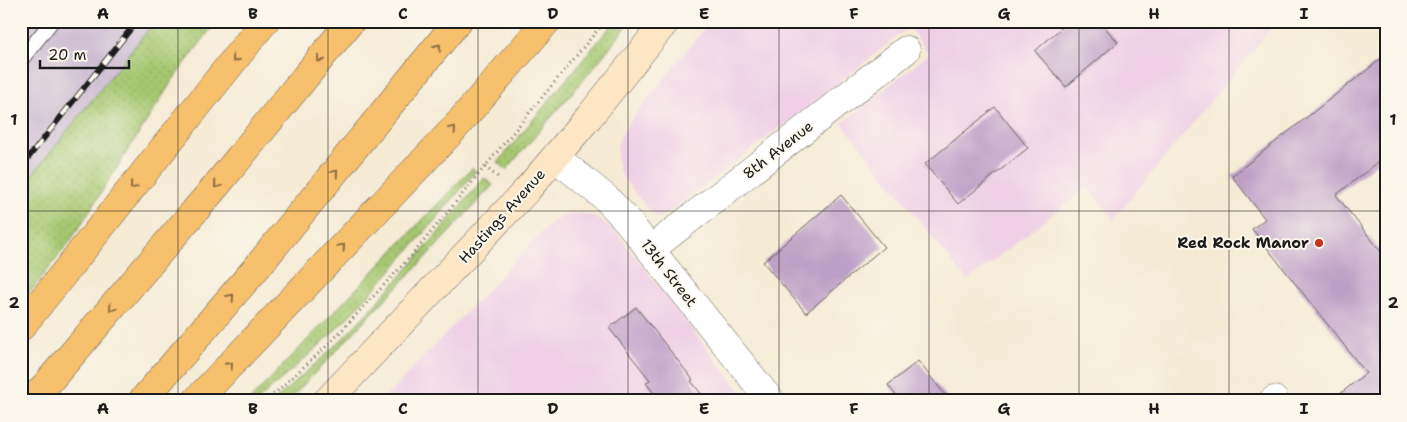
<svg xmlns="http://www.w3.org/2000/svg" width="1407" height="422" font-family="'Shantell Sans',sans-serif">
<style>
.built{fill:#efd0e6}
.railway{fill:#cdbed2}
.grass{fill:url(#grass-dots);stroke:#617246}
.building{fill:#bd9fc6}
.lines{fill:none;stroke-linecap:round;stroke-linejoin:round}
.lane-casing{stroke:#68645d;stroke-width:16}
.street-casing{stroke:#68645d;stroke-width:29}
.secondary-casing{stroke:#68645d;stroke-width:29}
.highway-casing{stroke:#68645d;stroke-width:29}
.path{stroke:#68645d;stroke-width:3;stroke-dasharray:1 4;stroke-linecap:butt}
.lane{stroke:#fff;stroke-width:14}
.street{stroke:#fff;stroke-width:28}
.secondary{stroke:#fce6c4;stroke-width:28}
.highway{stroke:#f7c06c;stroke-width:28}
.rail-casing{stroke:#1c1c1c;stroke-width:5.5}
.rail{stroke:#fbf7ec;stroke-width:4;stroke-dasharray:11;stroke-linecap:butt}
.oneway{stroke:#8a6e44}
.grid{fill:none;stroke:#1c1c1c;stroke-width:1;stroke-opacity:0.55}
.poi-dot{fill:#c8321e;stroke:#fbf7ec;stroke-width:2}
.labels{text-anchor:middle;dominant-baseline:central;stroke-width:4;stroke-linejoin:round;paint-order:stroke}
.street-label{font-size:15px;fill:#1c1c1c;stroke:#fbf7ec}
.poi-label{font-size:15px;font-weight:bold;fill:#1c1c1c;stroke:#fbf7ec;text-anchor:end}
.neatline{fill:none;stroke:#1c1c1c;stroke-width:2}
.grid-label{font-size:16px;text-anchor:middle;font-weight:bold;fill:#1c1c1c}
</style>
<defs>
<pattern id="grass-dots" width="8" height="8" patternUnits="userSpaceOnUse" patternTransform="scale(1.25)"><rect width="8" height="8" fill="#a6c76f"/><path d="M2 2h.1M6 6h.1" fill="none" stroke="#8eaa60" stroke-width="1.8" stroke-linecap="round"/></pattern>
</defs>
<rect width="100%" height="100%" fill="#fbf7ec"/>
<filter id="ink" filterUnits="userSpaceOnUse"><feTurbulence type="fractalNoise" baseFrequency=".02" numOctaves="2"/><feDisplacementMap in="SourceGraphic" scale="10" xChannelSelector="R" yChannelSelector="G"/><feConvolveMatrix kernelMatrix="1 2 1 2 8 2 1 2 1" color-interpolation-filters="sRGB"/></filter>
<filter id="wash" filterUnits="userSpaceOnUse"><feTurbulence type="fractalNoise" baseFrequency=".0096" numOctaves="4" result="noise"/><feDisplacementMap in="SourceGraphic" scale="20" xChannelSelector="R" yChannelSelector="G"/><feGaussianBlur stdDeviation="1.12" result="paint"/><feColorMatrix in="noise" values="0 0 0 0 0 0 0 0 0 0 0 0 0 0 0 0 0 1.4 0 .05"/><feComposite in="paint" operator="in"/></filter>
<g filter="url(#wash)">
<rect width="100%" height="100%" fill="#f5ebd5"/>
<path class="built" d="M 710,21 L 1277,21 L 1114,219 L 1088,187 L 967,281 L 842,123 L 929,54 L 909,27 L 821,97 L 668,213 L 658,218 L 651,213 L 625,180 L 619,171 L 617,158 L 617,146 L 622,134 L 631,120 Z
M 570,214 L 586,214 L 594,217 L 603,222 L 616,232 L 748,401 L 382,401 L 544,230 L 556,219 Z"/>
<path class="railway" d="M 21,21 L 155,21 L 21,189 Z"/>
<path class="grass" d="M 155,21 L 217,21 L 174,78 L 71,240 L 21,304 L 21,189 Z
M 615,21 L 631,21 L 590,72 L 506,170 L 498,162 Z
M 472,168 L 476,171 C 433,223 389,275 342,323 C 316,351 285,374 258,401 L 249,401 Z
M 484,178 L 493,185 L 430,253 L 288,401 L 274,401 C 296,380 320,361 342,339 C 393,288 438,233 484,178 Z"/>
<g id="blocks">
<path class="building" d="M 1069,21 L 1099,21 L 1118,42 L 1066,87 L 1035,51 Z
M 1386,55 L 1386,156 L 1336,195 L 1386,258 L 1386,401 L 1331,401 L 1366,373 L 1252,229 L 1265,219 L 1232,176 Z
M 995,107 L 1028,148 L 958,204 L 925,164 Z
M 841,195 L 884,247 L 806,313 L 763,262 Z
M 636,307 L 693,380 L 691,381 L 707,401 L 660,401 L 646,383 L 650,380 L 609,328 Z
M 918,361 L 950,401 L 900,401 L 888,385 Z"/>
</g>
</g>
<g filter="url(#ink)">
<use href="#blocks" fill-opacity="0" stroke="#68645d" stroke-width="1"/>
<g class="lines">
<g class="lane-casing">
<path id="lane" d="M 21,60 L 52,21"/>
</g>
<g class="street-casing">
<path id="street" d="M 555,157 L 607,199 L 625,218 L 771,401
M 651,249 L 906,50
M 1273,401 L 1274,400"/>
</g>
<g class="secondary-casing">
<path id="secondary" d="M 327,401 L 526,191 L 589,117 L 666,21"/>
</g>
<g class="highway-casing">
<path id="highway" d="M 21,327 L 265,21
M 32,401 L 216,186 L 351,21
M 142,401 L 258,266 L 458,21
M 196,401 L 452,131 L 547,21"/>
</g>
<path class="path" d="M 485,167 L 498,177
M 266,401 L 330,343 L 413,254 L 605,21"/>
<use href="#lane" class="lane"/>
<use href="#street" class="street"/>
<use href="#secondary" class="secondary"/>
<use href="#highway" class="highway"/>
<g class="rail-casing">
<path id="rail" d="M 21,167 L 137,21"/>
</g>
<use href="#rail" class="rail"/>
</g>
<defs><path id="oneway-chevron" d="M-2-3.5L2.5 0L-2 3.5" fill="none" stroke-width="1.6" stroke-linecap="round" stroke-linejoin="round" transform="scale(1.25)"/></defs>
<g class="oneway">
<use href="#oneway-chevron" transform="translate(438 47) rotate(-51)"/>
<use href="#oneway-chevron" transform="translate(235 59) rotate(129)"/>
<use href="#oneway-chevron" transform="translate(320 59) rotate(129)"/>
<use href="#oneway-chevron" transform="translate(453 129) rotate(-48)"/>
<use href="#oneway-chevron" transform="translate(335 173) rotate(-50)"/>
<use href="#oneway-chevron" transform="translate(217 185) rotate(130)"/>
<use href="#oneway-chevron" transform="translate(133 186) rotate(129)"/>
<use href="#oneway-chevron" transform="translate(342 247) rotate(-47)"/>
<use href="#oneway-chevron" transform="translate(231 297) rotate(-49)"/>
<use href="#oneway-chevron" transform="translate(112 308) rotate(131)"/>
<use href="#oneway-chevron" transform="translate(230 365) rotate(-47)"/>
</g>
</g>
<path class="grid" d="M 178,21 L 178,401M 328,21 L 328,401M 478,21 L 478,401M 628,21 L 628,401M 779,21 L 779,401M 929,21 L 929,401M 1079,21 L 1079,401M 1229,21 L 1229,401M 21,211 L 1386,211"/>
<circle class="poi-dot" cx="1319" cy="243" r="5"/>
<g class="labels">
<g class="street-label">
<text transform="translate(778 150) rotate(-38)">8th Avenue</text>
<text transform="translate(502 216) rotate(-48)">Hastings Avenue</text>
<text transform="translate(669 273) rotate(52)">13th Street</text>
</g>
<g class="poi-label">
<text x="1309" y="243">Red Rock Manor</text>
</g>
</g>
<rect width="1407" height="422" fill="none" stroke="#fbf7ec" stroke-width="55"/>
<path d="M40 60v8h89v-8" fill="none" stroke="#1c1c1c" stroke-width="2.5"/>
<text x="48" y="60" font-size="15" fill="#1c1c1c" stroke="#fbf7ec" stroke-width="4" paint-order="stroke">20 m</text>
<rect x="28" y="28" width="1352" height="366" class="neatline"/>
<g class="grid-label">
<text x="103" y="19">A</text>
<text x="253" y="19">B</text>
<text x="403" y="19">C</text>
<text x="553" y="19">D</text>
<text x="704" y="19">E</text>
<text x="854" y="19">F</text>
<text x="1004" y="19">G</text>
<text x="1154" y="19">H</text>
<text x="1304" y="19">I</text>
<text x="14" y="125">1</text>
<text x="1393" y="125">1</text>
<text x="14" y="308">2</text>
<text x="1393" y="308">2</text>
<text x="103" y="414">A</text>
<text x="253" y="414">B</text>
<text x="403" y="414">C</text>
<text x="553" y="414">D</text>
<text x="704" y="414">E</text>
<text x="854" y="414">F</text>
<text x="1004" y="414">G</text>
<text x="1154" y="414">H</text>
<text x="1304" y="414">I</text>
</g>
</svg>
